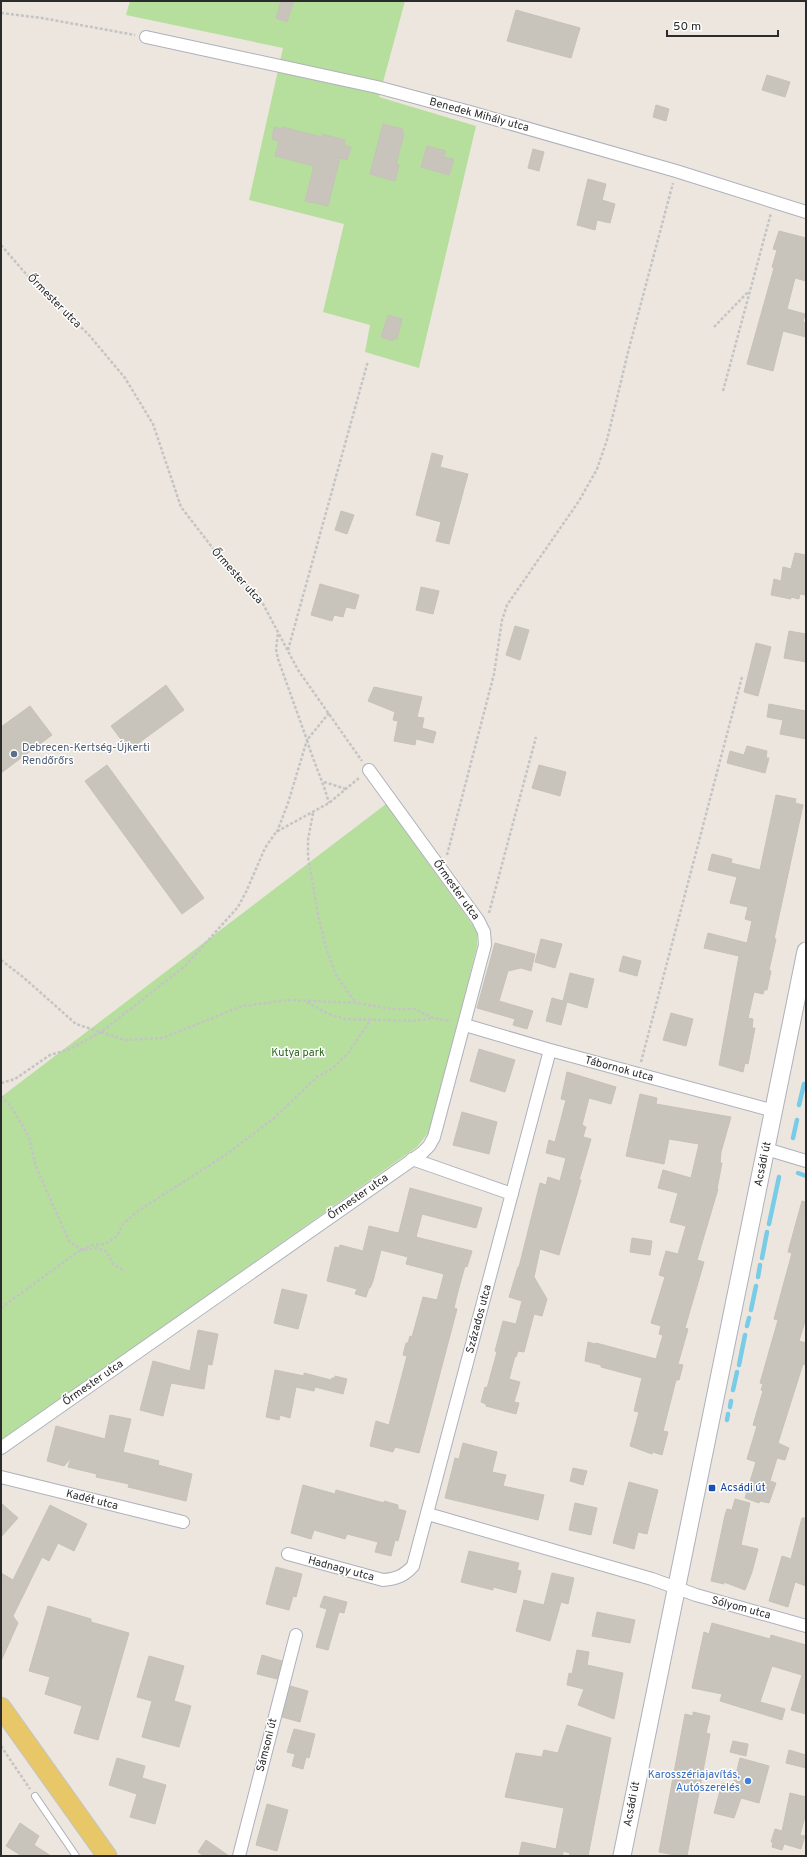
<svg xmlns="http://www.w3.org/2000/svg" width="807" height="1857" font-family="Overpass,sans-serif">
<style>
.green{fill:#b6df9e}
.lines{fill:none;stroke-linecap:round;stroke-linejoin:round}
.stream{stroke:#78cce7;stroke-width:4.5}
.building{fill:#c8c4bc;stroke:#c7c1b8}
.service-casing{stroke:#aeb1bb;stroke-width:8}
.minor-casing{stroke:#aeb1bb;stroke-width:14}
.secondary-casing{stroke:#aeb1bb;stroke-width:19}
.primary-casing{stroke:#c4c4c4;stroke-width:21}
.path{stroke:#c4c4c4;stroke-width:2.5;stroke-dasharray:3 2;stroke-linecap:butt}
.service{stroke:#fff;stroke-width:6}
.minor{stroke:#fff;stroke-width:12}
.secondary{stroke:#fff;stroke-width:17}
.primary{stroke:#e7c768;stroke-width:19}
.service-dot{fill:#5c6f8a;stroke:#fff;stroke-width:1.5}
.transit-dot{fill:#1a4fb4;stroke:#fff;stroke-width:1.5}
.shop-dot{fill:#3f7fe0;stroke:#fff;stroke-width:1.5}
.labels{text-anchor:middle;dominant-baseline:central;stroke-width:3;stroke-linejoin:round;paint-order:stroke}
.street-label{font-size:11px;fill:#2b2b2b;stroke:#fff}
.service-label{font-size:11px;fill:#4e5e75;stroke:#fff;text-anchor:start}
.park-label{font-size:11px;fill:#2f641f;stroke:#fff}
.transit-label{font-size:11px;fill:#164399;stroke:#fff;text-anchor:start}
.shop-label{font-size:11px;fill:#366cbe;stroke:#fff;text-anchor:end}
</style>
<rect width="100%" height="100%" fill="#ece6de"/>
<path class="green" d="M 130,1 L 405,1 L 379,97 L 476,126 L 419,368 L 365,352 L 370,325 L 323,312 L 344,224 L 249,200 L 283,48 L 126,15 Z
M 386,804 L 477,931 L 477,946 L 432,1128 L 417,1147 L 1,1441 L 1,1097 Z"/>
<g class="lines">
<path class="stream" d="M 799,1105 L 804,1084
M 793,1138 L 797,1120
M 798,1173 L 806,1176
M 769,1224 L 779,1177
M 762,1258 L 767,1232
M 758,1277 L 760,1265
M 751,1310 L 756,1286
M 747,1326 L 749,1318
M 739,1365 L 745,1335
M 733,1390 L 737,1372
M 730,1407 L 731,1401
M 727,1420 L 728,1414"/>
</g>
<path class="building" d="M 281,1 L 294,1 L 287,22 L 276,18 Z
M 516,10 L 580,28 L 571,58 L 507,41 Z
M 767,75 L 790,82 L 785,97 L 762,90 Z
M 656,105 L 669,109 L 666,121 L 653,117 Z
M 383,124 L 403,129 L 402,133 L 404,134 L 396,164 L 399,165 L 395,181 L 370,174 Z
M 274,127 L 282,129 L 282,127 L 322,137 L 322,134 L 345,140 L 344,145 L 351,147 L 347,160 L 340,158 L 328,206 L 305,201 L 314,166 L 275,156 L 279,141 L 272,139 Z
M 427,146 L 446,151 L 444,157 L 454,159 L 449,175 L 421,167 Z
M 533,149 L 544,152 L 539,171 L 528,168 Z
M 588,179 L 606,184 L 602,200 L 615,204 L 610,223 L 597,220 L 595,230 L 577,225 Z
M 779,231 L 806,238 L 806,281 L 795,278 L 787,309 L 805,314 L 803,322 L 806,323 L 806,337 L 783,331 L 773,371 L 747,364 L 774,268 L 772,267 L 777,250 L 773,249 Z
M 388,315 L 402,319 L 397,339 L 393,338 L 393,341 L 381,337 Z
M 432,453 L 443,456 L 440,467 L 468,474 L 449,544 L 436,541 L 441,522 L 416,515 Z
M 341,511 L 354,515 L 347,534 L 335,530 Z
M 795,553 L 806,555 L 806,595 L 800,594 L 799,599 L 791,597 L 791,599 L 771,595 L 774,579 L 781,581 L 783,567 L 791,569 Z
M 320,584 L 359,595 L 355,609 L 346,607 L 343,617 L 334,615 L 332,621 L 311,615 Z
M 421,587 L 439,591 L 433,614 L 416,610 Z
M 515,626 L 529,630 L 520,660 L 506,655 Z
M 789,631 L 806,634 L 806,662 L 784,658 Z
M 756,643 L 771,647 L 758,696 L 744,692 Z
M 166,685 L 184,710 L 129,750 L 111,726 Z
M 374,687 L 422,697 L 417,717 L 424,718 L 422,728 L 436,732 L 433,743 L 416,739 L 415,745 L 394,741 L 398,721 L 393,720 L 395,712 L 368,701 Z
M 769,704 L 806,711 L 806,739 L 780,734 L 783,720 L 767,717 Z
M 30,706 L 52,735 L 1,773 L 1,727 Z
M 747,746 L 767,751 L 766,758 L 769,758 L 765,773 L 727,763 L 730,751 L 744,755 Z
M 107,765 L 204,898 L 182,914 L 85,781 Z
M 539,765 L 566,772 L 560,796 L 532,788 Z
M 776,795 L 796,799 L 795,803 L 803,805 L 774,939 L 776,939 L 769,970 L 771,971 L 767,990 L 764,990 L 763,994 L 754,992 L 748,1018 L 753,1019 L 752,1028 L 755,1028 L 748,1064 L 745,1063 L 743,1072 L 719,1065 L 739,956 L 704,948 L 708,933 L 747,943 L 752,921 L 745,919 L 748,907 L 730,903 L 737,877 L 708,870 L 712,854 L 732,859 L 731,863 L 760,870 Z
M 541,939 L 562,944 L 555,968 L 535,962 Z
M 495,943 L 535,954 L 531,971 L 521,968 L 508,971 L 499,1001 L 533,1011 L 527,1029 L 513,1025 L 515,1019 L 477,1008 Z
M 623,956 L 641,961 L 637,976 L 619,971 Z
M 570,973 L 594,979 L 587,1008 L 567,1002 L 561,1025 L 546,1021 L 552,998 L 563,1001 Z
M 671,1013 L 693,1019 L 686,1046 L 663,1040 Z
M 479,1049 L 515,1060 L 505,1092 L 470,1081 Z
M 567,1072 L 616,1087 L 611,1104 L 589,1098 L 582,1125 L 586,1127 L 583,1137 L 591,1139 L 579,1180 L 581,1180 L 559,1255 L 540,1249 L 534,1277 L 547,1299 L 542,1316 L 534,1314 L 524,1352 L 518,1351 L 516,1357 L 515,1356 L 509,1379 L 520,1382 L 514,1402 L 519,1403 L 516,1414 L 486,1406 L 486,1404 L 481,1402 L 485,1387 L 487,1388 L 497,1352 L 495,1351 L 503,1321 L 516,1324 L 522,1301 L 509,1297 L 518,1267 L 519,1267 L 540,1183 L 546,1185 L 548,1177 L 560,1181 L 566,1158 L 546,1153 L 549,1140 L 555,1142 L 566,1100 L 561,1099 Z
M 640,1094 L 657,1098 L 656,1104 L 731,1117 L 721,1152 L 720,1163 L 722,1163 L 717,1189 L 718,1189 L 697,1260 L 704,1262 L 685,1328 L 688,1329 L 678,1364 L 683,1365 L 679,1380 L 676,1380 L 663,1431 L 668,1432 L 662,1455 L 653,1452 L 652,1454 L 630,1446 L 639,1412 L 634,1411 L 642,1378 L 601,1367 L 601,1365 L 585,1361 L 588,1342 L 595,1344 L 596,1343 L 656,1359 L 663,1335 L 659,1334 L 661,1326 L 651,1323 L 665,1277 L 659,1275 L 666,1251 L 678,1254 L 686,1226 L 670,1222 L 678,1193 L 658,1188 L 663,1170 L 691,1178 L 699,1144 L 669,1139 L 664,1164 L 626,1156 Z
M 462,1112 L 497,1122 L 489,1154 L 453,1145 Z
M 410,1188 L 482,1208 L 476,1228 L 422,1214 L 416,1237 L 472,1251 L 467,1267 L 465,1266 L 457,1295 L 454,1308 L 457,1309 L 419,1453 L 395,1447 L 393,1452 L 370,1446 L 376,1421 L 389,1425 L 407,1356 L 403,1355 L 406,1343 L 408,1343 L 410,1336 L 412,1337 L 423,1297 L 437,1300 L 444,1274 L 406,1264 L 408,1257 L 381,1250 L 373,1281 L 370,1288 L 369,1288 L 366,1297 L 355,1294 L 357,1289 L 327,1281 L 335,1247 L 339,1248 L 340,1245 L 363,1251 L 369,1226 L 398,1233 L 399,1232 Z
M 802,1201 L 806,1202 L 806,1318 L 799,1341 L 806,1343 L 806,1365 L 803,1364 L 778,1443 L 789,1448 L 785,1460 L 777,1458 L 770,1481 L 776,1483 L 769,1503 L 760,1501 L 759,1503 L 745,1498 L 756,1462 L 747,1459 L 757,1426 L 753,1425 L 763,1391 L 761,1390 L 763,1384 L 760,1383 L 778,1320 L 774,1319 L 792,1253 L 788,1252 Z
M 632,1238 L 652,1241 L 650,1255 L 630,1252 Z
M 282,1289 L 307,1295 L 298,1329 L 274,1323 Z
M 198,1330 L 218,1334 L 212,1365 L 208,1364 L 204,1389 L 171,1383 L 163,1416 L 140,1410 L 153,1361 L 190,1371 Z
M 275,1370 L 304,1376 L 304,1373 L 331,1380 L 332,1378 L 335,1378 L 335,1376 L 347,1379 L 343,1394 L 315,1387 L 314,1391 L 296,1387 L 290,1418 L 280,1415 L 279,1420 L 266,1417 Z
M 110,1415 L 131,1419 L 123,1452 L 159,1461 L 158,1465 L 192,1474 L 186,1501 L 128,1487 L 129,1484 L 96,1477 L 97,1474 L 68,1467 L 71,1458 L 64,1466 L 47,1461 L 56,1426 L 105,1439 Z
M 463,1443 L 497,1452 L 492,1472 L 506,1475 L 503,1486 L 544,1495 L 538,1520 L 445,1498 L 455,1458 L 459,1459 Z
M 573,1468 L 587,1471 L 583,1485 L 570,1481 Z
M 629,1482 L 658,1490 L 647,1534 L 638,1532 L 634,1549 L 613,1543 Z
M 303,1485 L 335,1494 L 336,1490 L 384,1503 L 384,1501 L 398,1505 L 398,1509 L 406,1511 L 398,1541 L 395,1540 L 391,1556 L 375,1552 L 378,1542 L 347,1534 L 345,1539 L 314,1530 L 311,1539 L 291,1533 Z
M 735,1499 L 750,1503 L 741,1545 L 758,1549 L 752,1572 L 745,1590 L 724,1582 L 724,1584 L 711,1581 L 725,1515 L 727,1509 L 732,1510 Z
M 1,1503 L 18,1518 L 1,1537 Z
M 575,1503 L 597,1508 L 591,1535 L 569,1530 Z
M 50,1505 L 87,1524 L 74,1551 L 58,1543 L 49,1561 L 42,1557 L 13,1616 L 18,1623 L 1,1661 L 1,1573 L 13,1580 Z
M 802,1518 L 806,1518 L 806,1586 L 795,1582 L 788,1607 L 769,1601 L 782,1556 L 791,1559 Z
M 469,1551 L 519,1563 L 517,1570 L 521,1571 L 516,1593 L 493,1587 L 493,1590 L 461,1582 Z
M 276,1567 L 302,1574 L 296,1597 L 293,1596 L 289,1610 L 266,1604 Z
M 552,1573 L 574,1578 L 568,1604 L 561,1602 L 550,1641 L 516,1631 L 524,1600 L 544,1605 Z
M 324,1596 L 347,1602 L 344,1613 L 339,1612 L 328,1650 L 316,1647 L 327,1609 L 320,1607 Z
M 48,1606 L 91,1619 L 91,1622 L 129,1633 L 98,1740 L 74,1733 L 82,1706 L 45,1694 L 50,1677 L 29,1671 Z
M 597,1612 L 635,1620 L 630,1643 L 592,1636 Z
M 712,1623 L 770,1639 L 771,1635 L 806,1645 L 806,1714 L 791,1710 L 802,1675 L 772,1666 L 760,1702 L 785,1709 L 782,1720 L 720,1701 L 722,1694 L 692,1688 L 704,1632 L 709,1634 Z
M 577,1650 L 589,1652 L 587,1665 L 623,1673 L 614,1719 L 578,1705 L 584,1689 L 567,1685 L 569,1673 L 572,1674 Z
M 262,1655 L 282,1661 L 277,1679 L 257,1674 Z
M 149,1656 L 184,1666 L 174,1701 L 191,1706 L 179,1747 L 142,1737 L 152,1701 L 137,1697 Z
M 290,1686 L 308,1691 L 300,1722 L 282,1717 Z
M 693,1712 L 710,1716 L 706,1733 L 710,1734 L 687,1856 L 680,1856 L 659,1852 L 685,1714 L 693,1716 Z
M 567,1725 L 611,1738 L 588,1856 L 569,1856 L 570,1853 L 563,1851 L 563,1856 L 519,1856 L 522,1842 L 556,1849 L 564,1808 L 505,1797 L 516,1753 L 542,1757 L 544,1750 L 558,1753 Z
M 294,1729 L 315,1734 L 309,1758 L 306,1757 L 303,1769 L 292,1766 L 295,1754 L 287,1752 Z
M 733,1741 L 748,1744 L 746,1756 L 730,1752 Z
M 789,1750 L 806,1755 L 806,1768 L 786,1763 Z
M 117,1758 L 145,1766 L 142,1778 L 166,1785 L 155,1824 L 130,1817 L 137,1794 L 109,1785 Z
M 740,1758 L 769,1766 L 759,1803 L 741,1798 L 734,1818 L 714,1813 L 722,1783 L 733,1786 Z
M 790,1793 L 806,1797 L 806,1813 L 800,1835 L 805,1836 L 801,1849 L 784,1844 L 782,1850 L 772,1847 L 773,1842 L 771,1842 L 775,1829 L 782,1831 Z
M 267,1804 L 288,1810 L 277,1851 L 256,1845 Z
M 20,1823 L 39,1836 L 34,1845 L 51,1856 L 22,1856 L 6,1846 Z
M 206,1840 L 229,1856 L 204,1856 L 198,1852 Z"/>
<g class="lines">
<g class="service-casing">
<path id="service" d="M 35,1796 L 76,1856"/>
</g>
<g class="minor-casing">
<path id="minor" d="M 146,37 L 377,87 L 470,112 L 676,171 L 806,212
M 465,1025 L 550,1050 L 774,1111
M 766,1149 L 806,1161
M 412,1159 L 512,1194
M 1,1448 L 422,1153 L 429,1146 L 434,1137 L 485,945 L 484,932 L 478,920 L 369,770
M 1,1477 L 183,1522
M 428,1514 L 652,1579 L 696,1595 L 806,1626
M 288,1554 L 383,1580 C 396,1579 404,1576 413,1566 L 550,1050
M 239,1856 L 296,1635"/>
</g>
<g class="secondary-casing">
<path id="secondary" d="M 622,1856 L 806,951"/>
</g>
<g class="primary-casing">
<path id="primary" d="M 1,1707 L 107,1856"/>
</g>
<path class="path" d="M 1,13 L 42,18 L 135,35
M 1,245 L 26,274 L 89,335 L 125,378 L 153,424 L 181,507 L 215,551 L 261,600 L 298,670 L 362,761
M 714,327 L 749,291
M 723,391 L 771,213
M 288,650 L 368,361
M 329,713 L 307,740 C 313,761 323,781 329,803
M 324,782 L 346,789
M 313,813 L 308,840 L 308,857 L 319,920 L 327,951 L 336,975 L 356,1003
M 277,832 L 288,803 L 307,740 L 278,659 L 276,649 L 278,633
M 447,855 L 494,674 L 502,620 L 507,605 L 579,501 L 597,469 L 607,440 L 628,352 L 673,183
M 489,913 L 536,737
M 1,960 L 23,977 L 76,1024 L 125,1040 L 163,1038 L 242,1006 L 289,1000 L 356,1003 L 392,1009 L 415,1009 L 433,1018 L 451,1021
M 307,1002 L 328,1014 L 345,1019 L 413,1021 L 432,1018
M 641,1062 L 742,677
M 1,1083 L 15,1079 L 50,1055 L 70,1049 L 101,1032 L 185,966 L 238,907 L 246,892 L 265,848 L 276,832 L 329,803 L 359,778
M 1,1096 L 12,1108 L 29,1137 L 36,1167 L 69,1241 L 82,1250 L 97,1248 L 107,1252 L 113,1264 L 125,1271
M 1,1308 L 76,1253 L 91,1245 L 105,1244 L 117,1236 L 123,1224 L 138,1211 L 227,1154 L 274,1118 L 317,1077 L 333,1068 L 349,1052 L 371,1019
M 1,1746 L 30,1789"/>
<use href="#service" class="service"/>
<use href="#minor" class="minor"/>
<use href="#secondary" class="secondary"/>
<use href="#primary" class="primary"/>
</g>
<circle class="service-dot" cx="14" cy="754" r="4"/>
<rect class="transit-dot" x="708" y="1484" width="8" height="8" rx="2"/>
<circle class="shop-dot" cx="748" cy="1781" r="4"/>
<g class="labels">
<g class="street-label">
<text transform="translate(479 115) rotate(15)">Benedek Mihály utca</text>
<text transform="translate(54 301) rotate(45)">Őrmester utca</text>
<text transform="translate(237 576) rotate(48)">Őrmester utca</text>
<text transform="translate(456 890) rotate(54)">Őrmester utca</text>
<text transform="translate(619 1069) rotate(15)">Tábornok utca</text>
<text transform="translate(763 1164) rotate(-78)">Acsádi út</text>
<text transform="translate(358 1197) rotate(-35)">Őrmester utca</text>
<text transform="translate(479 1319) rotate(-75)">Százados utca</text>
<text transform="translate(93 1383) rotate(-35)">Őrmester utca</text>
<text transform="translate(92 1500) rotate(14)">Kadét utca</text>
<text transform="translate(341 1569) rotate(15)">Hadnagy utca</text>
<text transform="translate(741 1608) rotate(15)">Sólyom utca</text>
<text transform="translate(267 1745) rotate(-76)">Sámsoni út</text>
<text transform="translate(632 1804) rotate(-79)">Acsádi út</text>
</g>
<g class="service-label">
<text x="22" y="748">Debrecen-Kertség-Újkerti<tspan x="22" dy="13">Rendőrőrs</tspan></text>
</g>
<g class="park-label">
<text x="298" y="1053">Kutya park</text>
</g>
<g class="transit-label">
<text x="720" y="1488">Acsádi út</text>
</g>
<g class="shop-label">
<text x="740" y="1775">Karosszériajavítás,<tspan x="740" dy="13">Autószerelés</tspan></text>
</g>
</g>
<rect width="807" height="1857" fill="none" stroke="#2b2b2b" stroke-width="4"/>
<path d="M667 30v6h111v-6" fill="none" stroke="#2b2b2b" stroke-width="2"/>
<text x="673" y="30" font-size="12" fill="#2b2b2b" stroke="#ffffff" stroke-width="3" paint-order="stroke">50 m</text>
</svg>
